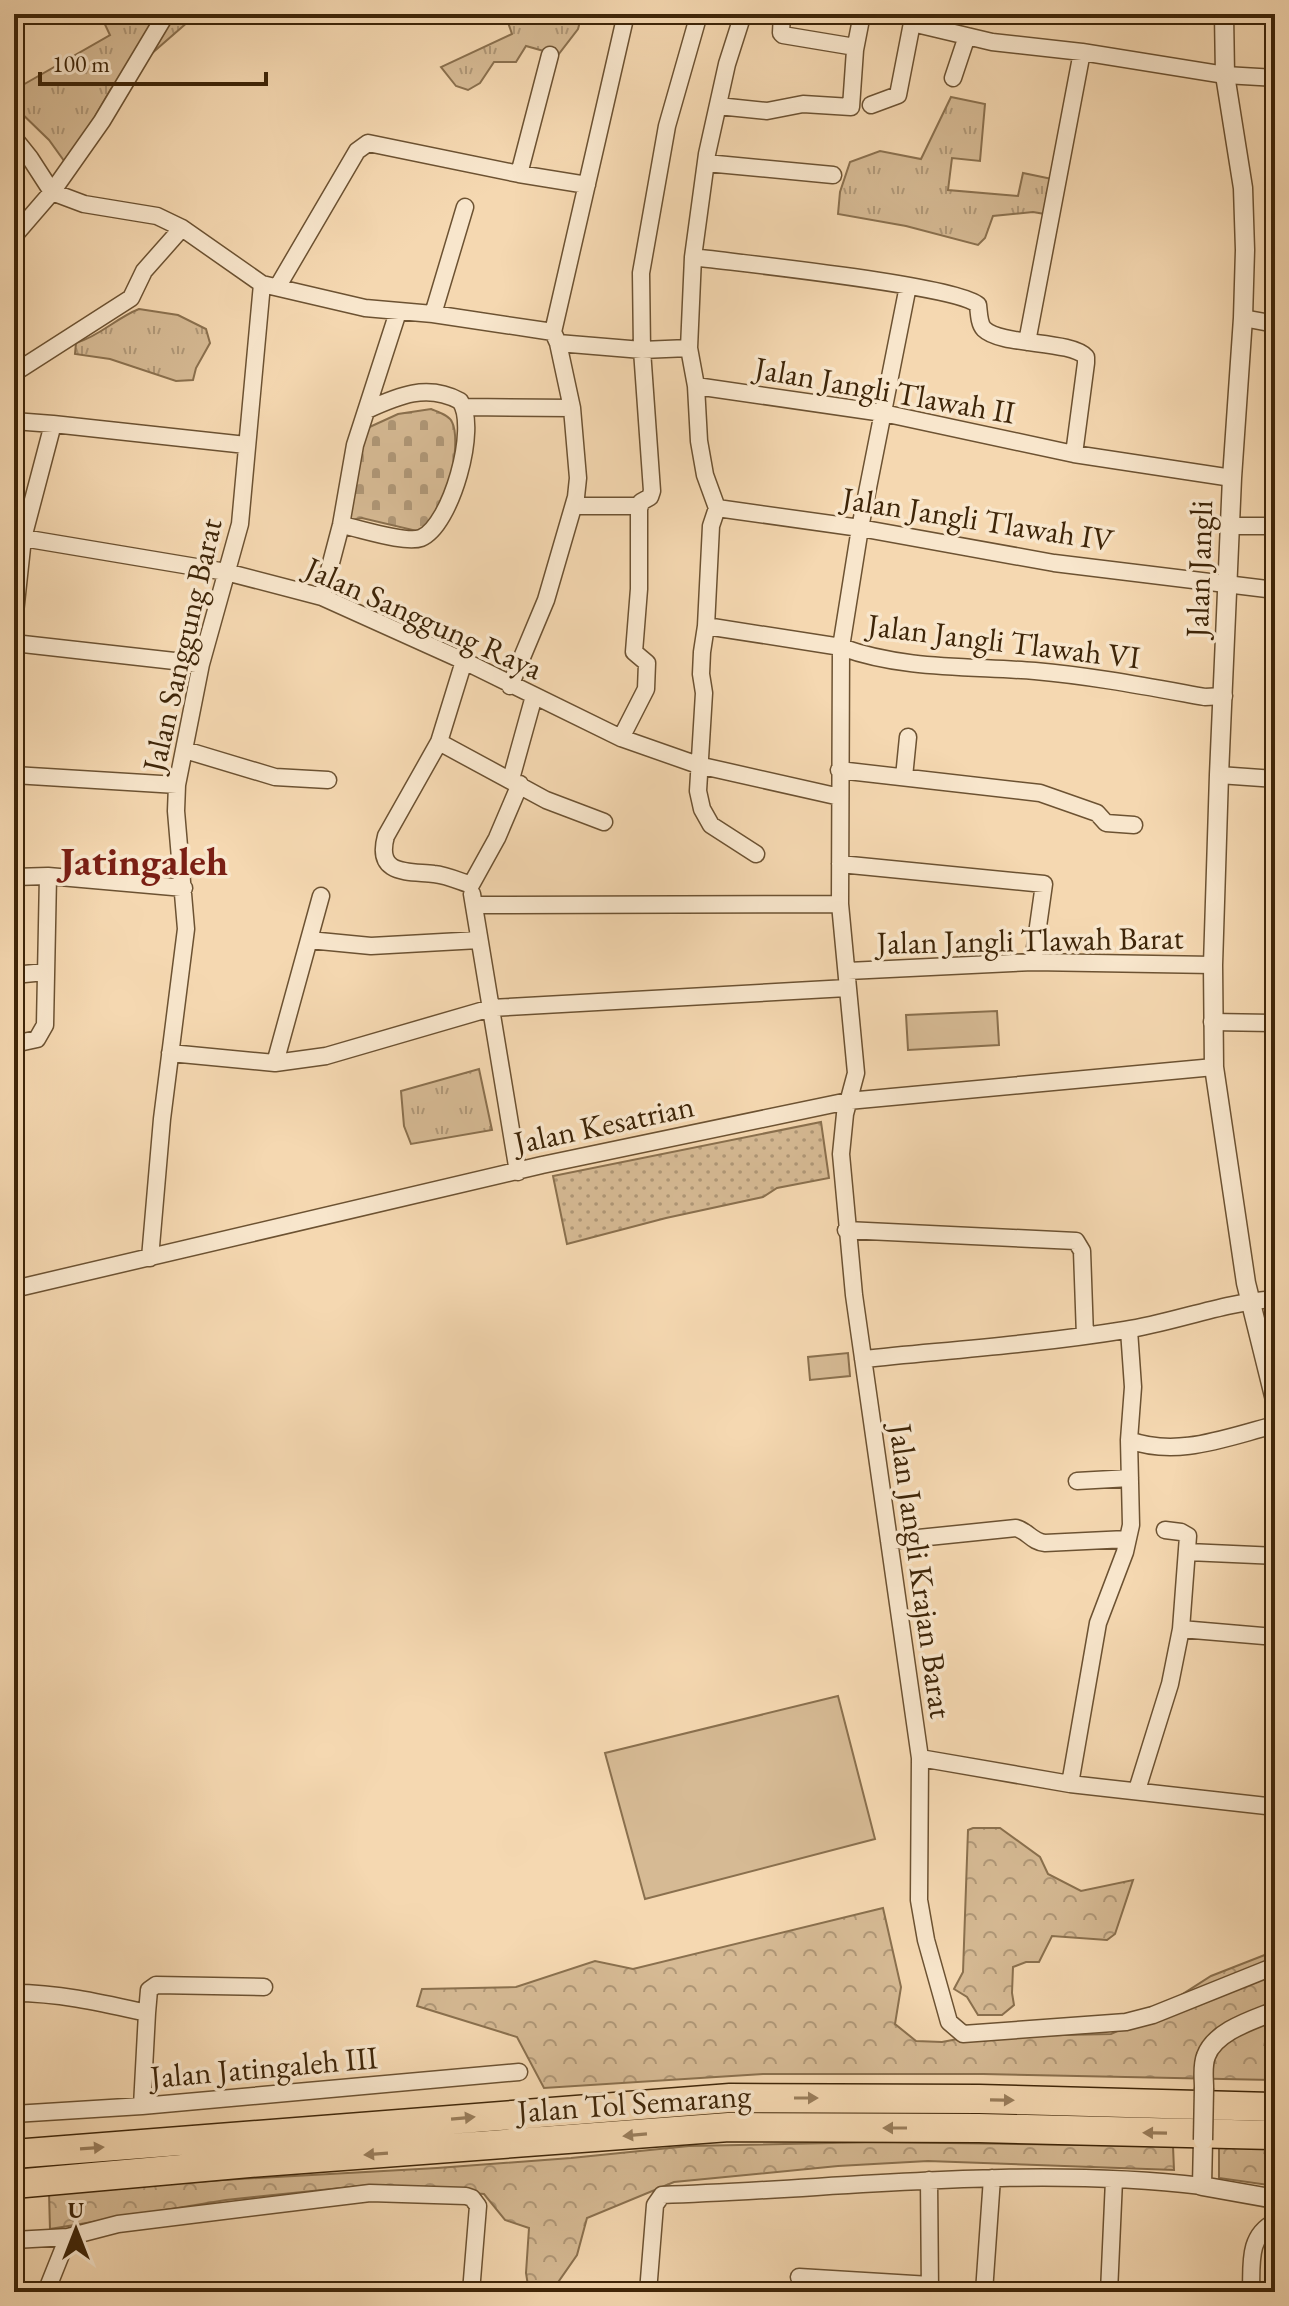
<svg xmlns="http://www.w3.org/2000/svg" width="1289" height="2306" font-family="'EB Garamond',serif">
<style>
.grass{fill:url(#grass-tufts);stroke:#8a704e;stroke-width:2}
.forest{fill:url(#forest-crowns);stroke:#8a704e;stroke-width:2}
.cemetery{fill:url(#cemetery-stones);stroke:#8a704e;stroke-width:2}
.park{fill:url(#park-dots);stroke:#8a704e;stroke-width:2}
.garden{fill:#d6ba94;stroke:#8a704e;stroke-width:2}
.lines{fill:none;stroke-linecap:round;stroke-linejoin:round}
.minor-casing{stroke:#6c5232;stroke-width:19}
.tertiary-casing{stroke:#6c5232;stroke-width:21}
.motorway-casing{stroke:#3e2508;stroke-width:31}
.minor{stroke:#f8e6cc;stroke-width:16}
.tertiary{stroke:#f8e6cc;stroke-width:18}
.motorway{stroke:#f5d8b1;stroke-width:28}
.tertiary-bridge-casing{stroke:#6c5232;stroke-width:21;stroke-linecap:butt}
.tertiary-bridge{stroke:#f8e6cc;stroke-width:18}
.oneway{fill:#9a7e5c}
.labels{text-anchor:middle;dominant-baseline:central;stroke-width:7;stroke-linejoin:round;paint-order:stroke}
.street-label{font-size:32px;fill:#3e2508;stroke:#f8e6cc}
.district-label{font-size:40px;font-weight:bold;fill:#7a1f14;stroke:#f8e6cc}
</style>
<defs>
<pattern id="grass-tufts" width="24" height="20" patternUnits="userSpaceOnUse" patternTransform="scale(2)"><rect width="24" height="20" fill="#d6ba94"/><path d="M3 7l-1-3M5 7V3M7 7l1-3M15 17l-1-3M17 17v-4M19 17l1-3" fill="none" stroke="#af9777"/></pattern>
<pattern id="forest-crowns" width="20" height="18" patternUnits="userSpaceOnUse" patternTransform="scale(2)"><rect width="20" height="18" fill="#d6ba94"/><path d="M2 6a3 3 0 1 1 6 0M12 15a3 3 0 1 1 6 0" fill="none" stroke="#af9777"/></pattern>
<pattern id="cemetery-stones" width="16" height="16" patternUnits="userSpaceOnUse" patternTransform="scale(2)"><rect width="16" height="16" fill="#d6ba94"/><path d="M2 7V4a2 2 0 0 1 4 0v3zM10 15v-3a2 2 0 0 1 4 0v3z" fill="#af9777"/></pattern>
<pattern id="park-dots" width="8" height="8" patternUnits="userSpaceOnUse" patternTransform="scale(2)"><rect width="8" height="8" fill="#d6ba94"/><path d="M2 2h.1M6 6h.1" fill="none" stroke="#af9777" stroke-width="1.8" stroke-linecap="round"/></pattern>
</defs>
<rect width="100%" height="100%" fill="#f5d8b1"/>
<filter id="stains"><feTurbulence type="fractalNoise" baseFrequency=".0025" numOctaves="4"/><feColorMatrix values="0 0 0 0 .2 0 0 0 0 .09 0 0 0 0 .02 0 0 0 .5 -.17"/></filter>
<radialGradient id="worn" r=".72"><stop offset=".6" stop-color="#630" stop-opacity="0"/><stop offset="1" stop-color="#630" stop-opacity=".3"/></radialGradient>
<path class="grass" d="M 100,14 L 197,14 L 111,89 L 67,165 L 49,140 L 14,106 L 14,90 L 110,35 Z
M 505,14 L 582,14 L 578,29 L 558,55 L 526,46 L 516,62 L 494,62 L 480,83 L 468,90 L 456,86 L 441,67 L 512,34 Z
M 951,97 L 985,104 L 980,161 L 952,158 L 948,190 L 1018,196 L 1023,173 L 1052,179 L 1045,214 L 1033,212 L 993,216 L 985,238 L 978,245 L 906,226 L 838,214 L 840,192 L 850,162 L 880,151 L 921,159 Z
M 139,309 L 178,315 L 206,329 L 210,343 L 196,368 L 193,380 L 176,381 L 110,359 L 75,354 L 76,343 C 100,336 116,318 139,309 Z
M 479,1069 L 492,1130 L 411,1144 L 404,1126 L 401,1091 Z"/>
<path class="forest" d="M 973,1828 L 1000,1828 L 1040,1857 L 1048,1874 L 1081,1891 L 1133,1880 L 1115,1934 L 1107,1940 L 1052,1936 L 1039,1962 L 1026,1962 L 1013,1967 L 1012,1993 L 1014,2005 L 1002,2015 L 978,2015 L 967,1997 L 954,1989 L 963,1972 L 968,1830 Z
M 883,1908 L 901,1987 L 895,2024 L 916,2041 L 942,2042 L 968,2037 L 1111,2034 L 1142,2020 L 1211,1976 L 1275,1951 L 1275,2080 L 983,2074 L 763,2074 L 544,2088 L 517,2037 L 417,2006 L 422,1989 L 516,1987 L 595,1961 L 633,1969 Z
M 877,2142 L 1173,2146 L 1174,2170 L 928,2161 L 838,2166 L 674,2182 L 587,2218 L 577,2255 L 552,2291 L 529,2292 L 526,2273 L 529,2228 L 505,2220 L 484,2194 L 370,2185 L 226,2200 L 50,2229 L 49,2193 L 222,2180 L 437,2168 L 571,2158 L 689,2146 Z
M 1219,2142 L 1275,2149 L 1275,2186 L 1219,2178 Z"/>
<path class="cemetery" d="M 431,409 C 438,412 449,415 452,422 C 460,437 451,495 443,509 C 439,517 428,525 421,532 L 362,518 L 346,521 L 363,430 L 398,414 Z"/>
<path class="park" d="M 821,1122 L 829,1178 L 777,1188 L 763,1197 L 666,1218 L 567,1244 L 553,1176 Z"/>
<path class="garden" d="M 997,1011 L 999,1045 L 908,1050 L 906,1015 Z
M 848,1353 L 850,1376 L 810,1380 L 808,1357 Z
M 838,1696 L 875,1839 L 645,1899 L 605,1753 Z"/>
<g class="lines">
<g class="minor-casing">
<path id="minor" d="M 166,14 L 102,121 L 52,192 L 84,204 L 157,216 L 182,228 L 262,284 L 365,308 L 433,314 L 553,332 L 558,343 L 572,408 L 578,478 L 576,497 L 546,600 L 510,686
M 782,14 L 781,33 L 783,35 L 855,47
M 953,78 L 967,36
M 871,105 L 898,95 L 912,23 L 992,42 L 1082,52 L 1225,75 L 1275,78
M 718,106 L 767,111 L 803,104 L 851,107 L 855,50 L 862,14
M 14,138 L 30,158 L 52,192 L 14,236
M 706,163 L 833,175
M 519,174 L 550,55
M 693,257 C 737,263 957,285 978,305 C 979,313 979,324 984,329 C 1001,346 1071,340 1086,357 L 1086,363 L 1074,454
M 278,286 L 357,151 L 368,143 L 519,174 L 587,185
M 908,286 L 860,528 L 841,647 L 840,904 L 856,1073 L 845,1114 L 841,1154 L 854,1295 L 920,1758 L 919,1900 L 926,1940 L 949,2022 L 963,2034 L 1126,2022 L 1153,2015 L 1275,1966
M 433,314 L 465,207
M 1243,318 L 1275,324
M 553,332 L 626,14
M 1027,342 L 1082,52
M 558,343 L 642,350 L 689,348
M 14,373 L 131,298 L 144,271 L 182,228
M 696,386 L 883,413 L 1074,454 L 1232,478
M 465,407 L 572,408
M 14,421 L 53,424 L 23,538 L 226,572 L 322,597 L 464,661 L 621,738 L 698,765 L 840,797
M 53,424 L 246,445
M 574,506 L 640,506
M 717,508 L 860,528 L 1054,563 L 1275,590
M 717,508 L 705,475 L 699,441 L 696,386 L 689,348 L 693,257 L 707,154 L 727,64 L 743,14
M 717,508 L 711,526 L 706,626 L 702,652 L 701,674 L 704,693 L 698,791 L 702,809 L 711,825 L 756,854
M 341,525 C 359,528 405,544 421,538 C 451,526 479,426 460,401 C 427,383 398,396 367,410
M 1231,526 L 1275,526
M 14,529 L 23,538 L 14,622
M 322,597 L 341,525 L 355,445 L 398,312
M 706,626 L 841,647 C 903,670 971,666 1035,671 C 1092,676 1149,687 1205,697 L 1224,696
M 14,643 L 201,664
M 464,661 L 439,742 L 386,836 C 375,876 408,871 434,874 C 446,875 459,881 471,885
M 621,738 L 646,689 L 647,663 L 634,652 L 639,589 L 639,509 L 641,502 L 650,497 L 652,491 L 642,350 L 641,273 L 667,126 L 699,14
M 439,742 L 546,800 L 604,822
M 185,750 L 275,777 L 328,780
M 839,770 L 1040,793 L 1097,813 L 1106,823 L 1134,825
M 14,775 L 177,785
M 1219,775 L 1275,779
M 904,777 L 908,737
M 511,779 L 534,696
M 840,864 L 1044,884 L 1033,962
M 14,877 L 48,876 L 184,888
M 471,885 L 497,838 L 520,784
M 472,894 L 518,1172
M 474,905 L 840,904
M 309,940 L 371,946 L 479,940
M 848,971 L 1033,962 L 1213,965
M 14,975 L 45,972
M 1212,1022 L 1275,1023
M 14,1044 L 37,1039 L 45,1025 L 48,876
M 170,1053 L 275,1063 L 326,1056 L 491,1008 L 847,988
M 275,1063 L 321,896
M 846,1230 L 1076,1241 L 1082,1251 L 1085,1336
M 150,1258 L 162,1119 L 186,929 L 176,811 L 177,785 L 201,664 L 240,524 L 262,284
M 14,1289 L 542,1165 L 848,1101 L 1214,1067
M 863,1359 C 950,1350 1039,1344 1125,1330 C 1176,1322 1224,1302 1275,1299
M 1129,1440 C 1178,1458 1227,1437 1275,1425
M 1077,1481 L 1130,1478
M 889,1541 L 1016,1528 C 1028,1531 1032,1542 1045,1543 L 1127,1539
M 1188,1552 L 1275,1556
M 1181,1629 L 1275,1637
M 920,1758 L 1070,1784 L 1275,1807
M 1070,1784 L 1098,1623 L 1125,1552 L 1131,1525 L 1129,1440 L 1133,1387 L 1129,1330
M 1137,1790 L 1170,1684 L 1181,1629 L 1188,1536 L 1181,1532 L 1165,1530
M 14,1993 C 60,1993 102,2003 147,2013 L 142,2106
M 147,2013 L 149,1990 L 156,1985 L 264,1987
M 14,2114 L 142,2106 L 519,2072
M 929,2180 L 930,2292
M 14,2240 L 68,2237 L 118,2224 L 370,2193 L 466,2196 L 472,2198 L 478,2206 L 471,2292
M 799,2277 L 930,2285
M 48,2287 L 66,2292
M 46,2292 L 68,2237
M 648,2292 L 655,2205 L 662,2195 C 842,2189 1023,2165 1202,2186
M 984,2292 L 992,2178
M 1109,2292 L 1114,2180
M 1251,2292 C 1252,2265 1247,2236 1275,2222"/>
</g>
<g class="tertiary-casing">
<path id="tertiary" d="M 1224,14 L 1225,75 L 1243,188 L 1245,250 L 1243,318 L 1232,478 L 1219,775 L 1213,965 L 1214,1067 L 1246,1283 L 1275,1400
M 1204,2088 C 1204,2078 1202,2066 1206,2056 C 1215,2031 1253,2020 1275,2011
M 1203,2140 L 1202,2186 L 1275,2199"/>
</g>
<g class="motorway-casing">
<path id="motorway" d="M 14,2154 L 730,2098 L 979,2099 L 1275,2107
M 14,2184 L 249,2163 L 729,2127 L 979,2128 L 1275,2135"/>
</g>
<use href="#minor" class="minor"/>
<use href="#tertiary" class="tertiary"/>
<use href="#motorway" class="motorway"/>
<g class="tertiary-bridge-casing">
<path id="tertiary-bridge" d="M 1203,2140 L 1204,2088"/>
</g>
<use href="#tertiary-bridge" class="tertiary-bridge"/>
</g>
<defs><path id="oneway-solid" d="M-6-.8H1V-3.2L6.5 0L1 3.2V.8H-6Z" transform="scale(2)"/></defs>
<g class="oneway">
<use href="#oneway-solid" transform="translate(806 2098)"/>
<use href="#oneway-solid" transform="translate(1002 2100) rotate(1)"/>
<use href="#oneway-solid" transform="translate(463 2118) rotate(-5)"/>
<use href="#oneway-solid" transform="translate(895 2128) rotate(-180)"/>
<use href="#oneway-solid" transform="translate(1155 2133) rotate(-179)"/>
<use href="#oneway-solid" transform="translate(635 2135) rotate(175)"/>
<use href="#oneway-solid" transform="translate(92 2148) rotate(-4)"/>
<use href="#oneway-solid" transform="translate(376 2154) rotate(176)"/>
</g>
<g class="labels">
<g class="street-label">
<text transform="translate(885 390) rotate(10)">Jalan Jangli Tlawah II</text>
<text transform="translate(978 519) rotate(9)">Jalan Jangli Tlawah IV</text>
<text transform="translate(1199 569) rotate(-88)">Jalan Jangli</text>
<text transform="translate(424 618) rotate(24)">Jalan Sanggung Raya</text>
<text transform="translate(1004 641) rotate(7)">Jalan Jangli Tlawah VI</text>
<text transform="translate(182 645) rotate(-77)">Jalan Sanggung Barat</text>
<text transform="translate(1030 940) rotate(-1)">Jalan Jangli Tlawah Barat</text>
<text transform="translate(604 1124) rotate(-12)">Jalan Kesatrian</text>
<text transform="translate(921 1571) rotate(82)">Jalan Jangli Krajan Barat</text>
<text transform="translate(264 2067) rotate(-5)">Jalan Jatingaleh III</text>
<text transform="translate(634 2103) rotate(-4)">Jalan Tol Semarang</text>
</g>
<g class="district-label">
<text x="144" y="861">Jatingaleh</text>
</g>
</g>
<rect width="1289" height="2306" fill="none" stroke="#f5d8b1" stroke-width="48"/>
<rect x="16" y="16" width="1257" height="2274" fill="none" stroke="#3e2508" stroke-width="4"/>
<rect x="24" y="24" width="1241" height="2258" fill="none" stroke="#3e2508" stroke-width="2"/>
<g transform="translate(76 2230)" stroke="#f8e6cc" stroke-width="6" paint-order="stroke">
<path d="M0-6L14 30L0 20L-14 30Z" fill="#3e2508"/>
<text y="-12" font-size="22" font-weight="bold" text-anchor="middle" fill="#3e2508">U</text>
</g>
<path d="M40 72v12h226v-12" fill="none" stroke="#3e2508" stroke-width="4"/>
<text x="52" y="72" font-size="24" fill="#3e2508" stroke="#f8e6cc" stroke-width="6" paint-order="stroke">100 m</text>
<rect width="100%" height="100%" filter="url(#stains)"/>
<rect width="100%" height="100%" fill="url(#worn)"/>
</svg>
